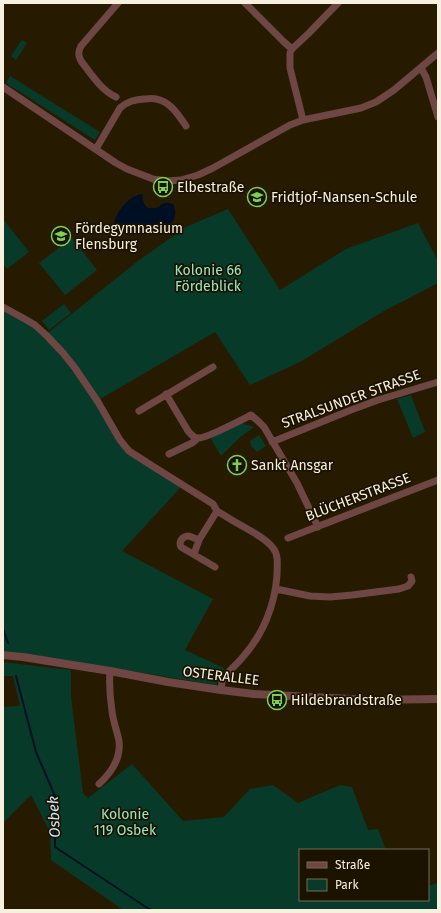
<svg xmlns="http://www.w3.org/2000/svg" width="441" height="913" font-family="'Fira Sans',sans-serif">
<style>
.green{fill:#083a29}
.water{fill:#001024}
.lines{fill:none;stroke-linecap:round;stroke-linejoin:round}
.stream{stroke:#001024;stroke-width:2}
.minor{stroke:#6e4643;stroke-width:7}
.tertiary{stroke:#6e4643;stroke-width:8}
.labels{text-anchor:middle;dominant-baseline:central;stroke-width:3.5;stroke-linejoin:round;paint-order:stroke}
.poi-label{font-size:14px;fill:#f7f0df;stroke:#1c1200;text-anchor:start}
.park-label{font-size:14px;fill:#96e8c4;stroke:#1c1200}
.street-label{font-size:14px;fill:#f7f0df;stroke:#1c1200}
.water-label{font-size:15px;font-style:italic;fill:#cee5fa;stroke:#1c1200}
</style>
<rect width="100%" height="100%" fill="#261b00"/>
<path class="green" d="M 22,40 L 27,43 L 16,60 L 11,56 Z
M 10,76 L 100,132 L 95,140 L 6,83 Z
M 228,209 L 280,290 L 346,249 L 418,223 L 438,261 L 438,283 L 384,311 L 300,362 L 250,385 L 215,332 L 95,402 L 119,442 L 181,487 L 122,551 L 213,599 L 185,650 L 224,668 L 216,685 L 16,652 L 3,651 L 3,305 L 25,317 L 49,332 L 138,261 L 186,227 Z
M 3,219 L 29,252 L 7,269 L 3,264 Z
M 72,238 L 97,270 L 65,295 L 39,263 Z
M 64,304 L 71,313 L 49,330 L 42,321 Z
M 411,395 L 425,432 L 413,438 L 397,399 Z
M 242,422 L 244,424 L 254,427 L 239,438 L 221,456 L 210,437 Z
M 259,435 L 266,446 L 257,452 L 251,446 L 250,441 Z
M 3,662 L 71,670 L 71,697 L 83,793 L 88,798 L 132,764 L 183,821 L 224,817 L 250,789 L 273,785 L 298,803 L 340,785 L 352,787 L 368,830 L 378,829 L 386,850 L 300,850 L 300,900 L 428,900 L 428,886 L 438,883 L 438,910 L 123,910 L 51,860 L 50,832 L 31,795 L 3,823 L 3,707 L 20,706 L 13,676 L 3,676 Z"/>
<path class="water" d="M 143,194 C 142,200 144,205 148,208 L 156,208 C 165,204 162,201 173,204 C 175,208 176,212 175,216 C 172,230 156,226 145,228 C 136,230 132,236 121,232 C 117,230 116,226 114,222 C 118,210 129,195 143,194 Z"/>
<g class="lines">
<path class="stream" d="M 3,629 L 8,643
M 16,676 L 36,752 L 55,796 L 55,847 L 149,909 L 153,910"/>
<path class="minor" d="M 245,3 L 284,42 L 292,49
M 421,68 L 426,77 L 438,117
M 3,87 L 116,163 L 127,169 L 153,179 L 167,181 L 181,180 L 198,175 L 213,168 L 290,125 L 303,120 L 361,108 L 376,102 L 394,90 L 438,53
M 116,97 C 101,90 91,74 81,61 C 78,55 78,52 81,46 L 118,3
M 303,120 L 290,68 L 290,53 L 292,49 L 309,33 L 338,3
M 96,149 L 120,108 C 128,101 134,100 144,99 C 148,99 152,98 156,99 C 170,101 179,116 186,126
M 3,307 L 23,318 L 35,325 L 47,336 L 63,353 L 75,368 L 98,402 L 120,440 L 129,451 L 154,467 L 213,504 L 217,511 C 228,518 240,525 251,531 C 259,536 267,540 273,548 C 279,555 277,566 277,575 C 275,605 263,635 242,658 C 236,665 229,671 223,678 L 222,682 L 221,690
M 166,394 L 188,431 C 191,434 193,438 198,438 C 205,439 243,419 251,415 L 258,421 L 264,427 L 297,483 L 318,527
M 139,411 L 213,367
M 272,442 L 351,410 L 378,400 L 438,382
M 169,454 L 192,443 L 198,438
M 288,538 L 438,480
M 199,540 C 196,539 192,537 189,536 C 183,536 178,541 181,547 L 215,567
M 194,554 L 199,540 L 217,511
M 276,589 L 310,596 L 330,597 L 352,595 L 399,589 L 408,586 L 412,581 L 411,577
M 99,784 C 111,773 121,758 119,741 C 117,731 113,721 112,711 C 110,698 109,684 110,671"/>
<path class="tertiary" d="M 3,655 L 23,657 L 110,671 L 168,682 L 221,690 L 254,694 L 370,700 L 438,699"/>
</g>
<defs>
<g id="bus-ring" transform="scale(1)"><circle r="9.5" fill="#1c1200" stroke="#7cd155" stroke-width="1.5"/><path d="M-5-6H5V4H4V6H2V4H-2V6H-4V4H-5ZM-3.5-4V0h7V-4ZM-3.5 1.2v1.5H-2V1.2ZM2 1.2v1.5H3.5V1.2Z" fill="#7cd155"/></g>
<g id="school-ring" transform="scale(1)"><circle r="9.5" fill="#1c1200" stroke="#7cd155" stroke-width="1.5"/><path d="M0-5L7-2L0 1L-7-2ZM-4 1L0 2.5L4 1V4Q0 6-4 4Z" fill="#7cd155"/></g>
<g id="church-ring" transform="scale(1)"><circle r="9.5" fill="#1c1200" stroke="#7cd155" stroke-width="1.5"/><path d="M-1.2-6h2.4v3.5h3.3v2.4h-3.3V6h-2.4V-.1h-3.3v-2.4h3.3Z" fill="#7cd155"/></g>
</defs>
<g fill-rule="evenodd">
<use href="#bus-ring" x="163" y="187"/>
<use href="#school-ring" x="257" y="197"/>
<use href="#school-ring" x="61" y="236"/>
<use href="#church-ring" x="237" y="465"/>
<use href="#bus-ring" x="277" y="700"/>
</g>
<g class="labels">
<g class="poi-label">
<text x="177" y="187">Elbestraße</text>
<text x="271" y="197">Fridtjof-Nansen-Schule</text>
<text x="75" y="228">Fördegymnasium<tspan x="75" dy="16">Flensburg</tspan></text>
<text x="251" y="465">Sankt Ansgar</text>
<text x="291" y="700">Hildebrandstraße</text>
</g>
<g class="park-label">
<text x="208" y="270">Kolonie 66<tspan x="208" dy="16">Fördeblick</tspan></text>
<text x="125" y="814">Kolonie<tspan x="125" dy="16">119 Osbek</tspan></text>
</g>
<g class="street-label">
<text transform="translate(351 399) rotate(-20)">STRALSUNDER STRASSE</text>
<text transform="translate(358 497) rotate(-21)">BLÜCHERSTRASSE</text>
<text transform="translate(221 676) rotate(7)">OSTERALLEE</text>
</g>
<g class="water-label">
<text transform="translate(54 817) rotate(-93)">Osbek</text>
</g>
</g>
<rect width="441" height="913" fill="none" stroke="#f7f0df" stroke-width="8"/>
<rect x="299" y="849" width="130" height="52" fill="#1c1200" stroke="#746b59"/>
<rect x="307" y="862" width="20" height="6" fill="#6e4643" stroke="#746b59"/>
<text x="335" y="869" font-size="12" fill="#f7f0df">Straße</text>
<rect x="307" y="879" width="20" height="12" fill="#083a29" stroke="#746b59"/>
<text x="335" y="889" font-size="12" fill="#f7f0df">Park</text>
</svg>
